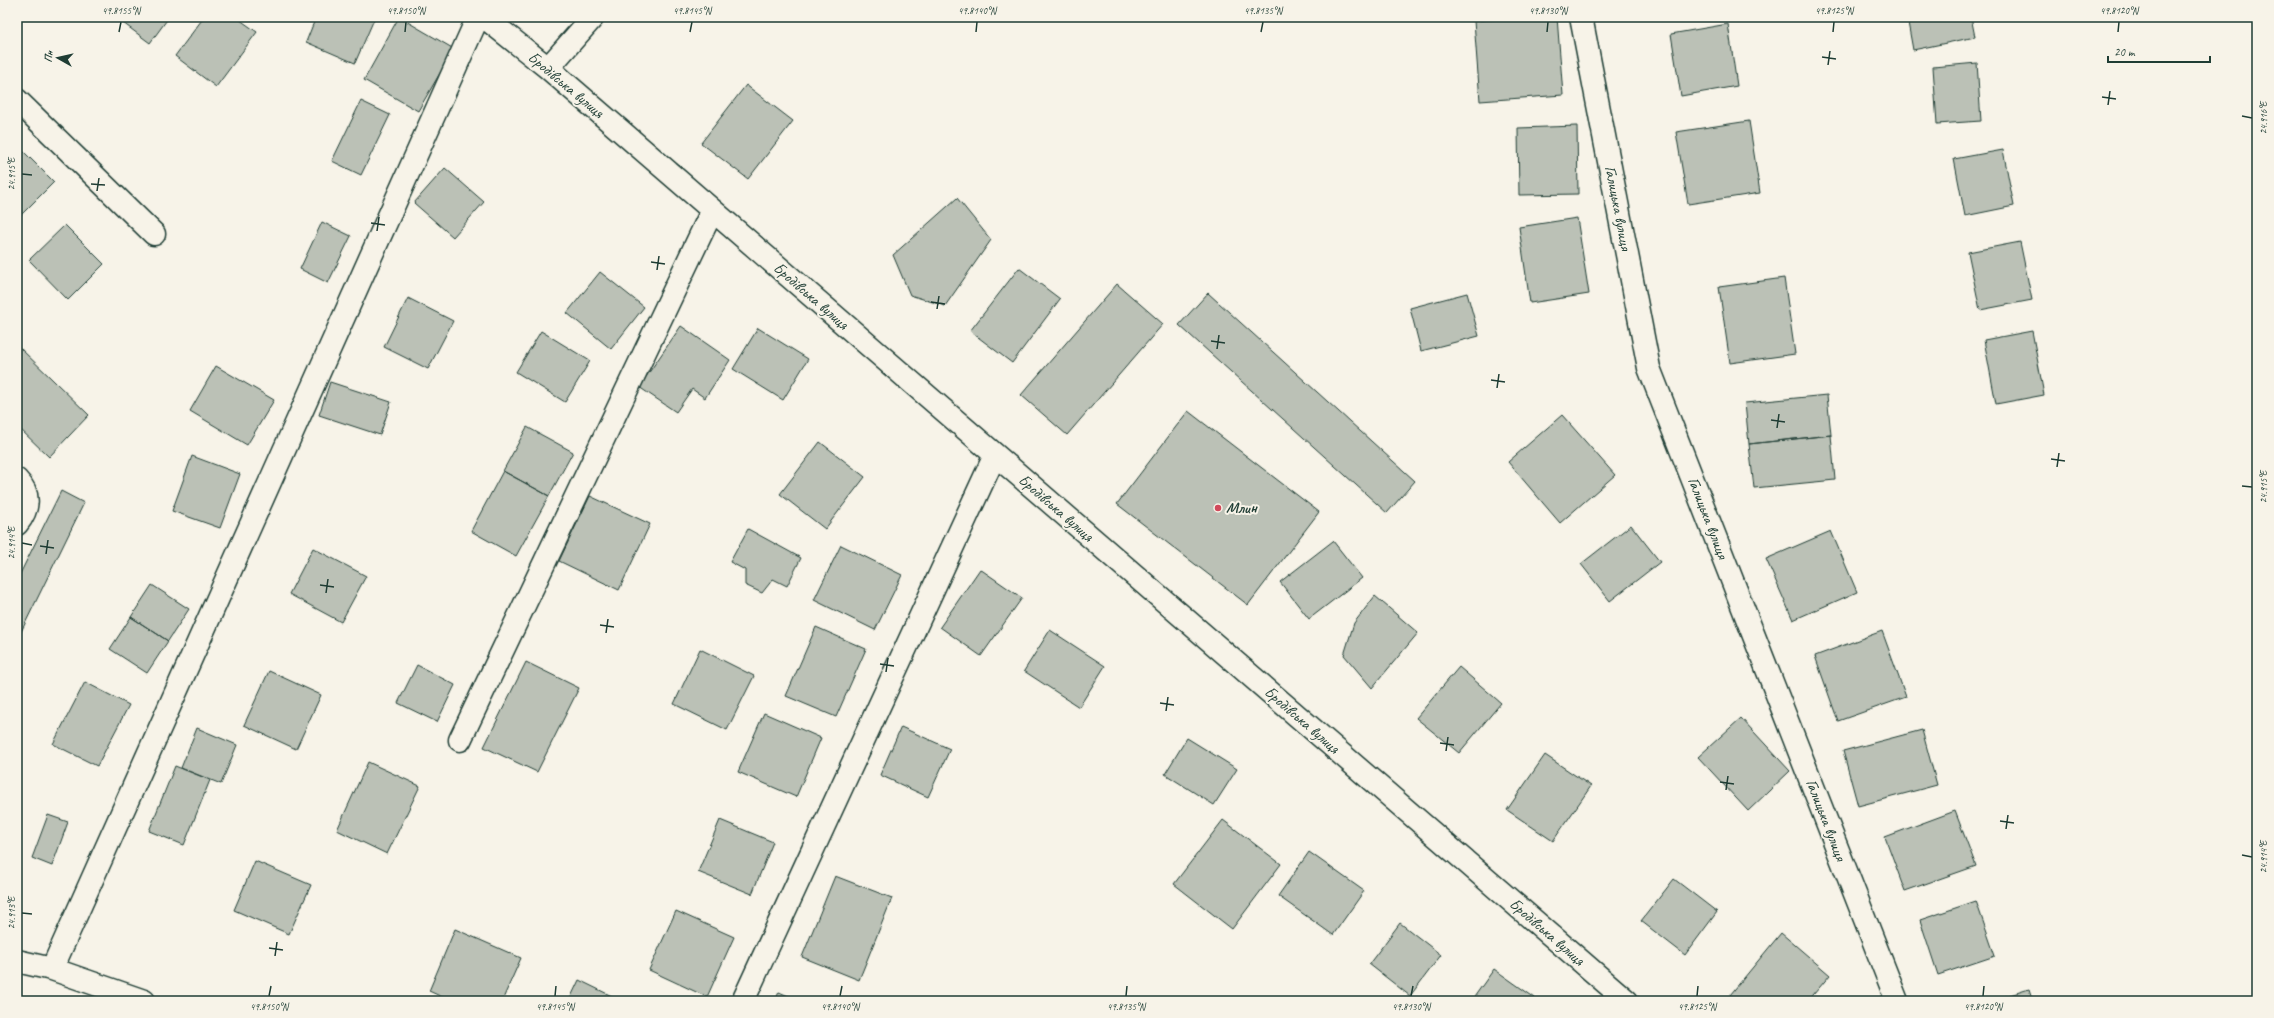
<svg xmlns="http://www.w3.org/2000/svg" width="2274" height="1018" font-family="Caveat,sans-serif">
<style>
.building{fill:#bbc1b6;stroke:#1f3d34}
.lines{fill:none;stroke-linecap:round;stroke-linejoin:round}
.minor-casing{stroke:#1f3d34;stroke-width:25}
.minor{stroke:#f7f3e8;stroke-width:22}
.ticks{fill:none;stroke:#1f3d34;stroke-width:1.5}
.poi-dot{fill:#d1495b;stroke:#f7f3e8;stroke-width:1.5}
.labels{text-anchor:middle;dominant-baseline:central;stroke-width:4;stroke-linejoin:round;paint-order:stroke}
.street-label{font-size:16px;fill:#1f3d34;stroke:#f7f3e8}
.poi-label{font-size:16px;font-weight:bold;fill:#1f3d34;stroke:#f7f3e8;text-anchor:start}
.neatline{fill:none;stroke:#1f3d34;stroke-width:1.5}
.ticks-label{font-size:10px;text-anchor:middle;fill:#1f3d34}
</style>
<rect width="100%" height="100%" fill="#f7f3e8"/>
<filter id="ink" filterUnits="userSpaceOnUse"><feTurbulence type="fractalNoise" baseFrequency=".025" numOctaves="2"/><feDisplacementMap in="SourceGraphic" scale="8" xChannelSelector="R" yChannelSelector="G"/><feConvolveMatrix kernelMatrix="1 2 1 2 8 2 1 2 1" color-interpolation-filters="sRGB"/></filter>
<g filter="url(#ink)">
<path class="building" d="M 115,17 L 169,17 L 150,43 Z
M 204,17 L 236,17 L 257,32 L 216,87 L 175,56 Z
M 316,17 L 375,17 L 355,63 L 306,42 Z
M 399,17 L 454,49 L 418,111 L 364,80 Z
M 1531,17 L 1557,17 L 1563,95 L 1480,101 L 1474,21 Z
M 1907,17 L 1971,17 L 1975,37 L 1913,50 Z
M 1728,24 L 1737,86 L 1681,96 L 1671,34 Z
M 1977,63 L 1981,121 L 1937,124 L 1933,67 Z
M 746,85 L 793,121 L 748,179 L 701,143 Z
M 361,101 L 390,115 L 361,175 L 332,161 Z
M 1749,121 L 1760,193 L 1688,204 L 1676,132 Z
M 1577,126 L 1578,194 L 1519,195 L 1518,128 Z
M 17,145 L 54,182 L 17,219 Z
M 2003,150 L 2014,206 L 1965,216 L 1954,159 Z
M 445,168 L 484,202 L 453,237 L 414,203 Z
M 957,198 L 991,240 L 945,306 L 910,295 L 893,255 Z
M 1577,218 L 1589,294 L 1530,303 L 1519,227 Z
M 322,222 L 351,236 L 328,283 L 300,269 Z
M 65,225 L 104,264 L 68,300 L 29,260 Z
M 2020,242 L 2032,300 L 1980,310 L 1968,252 Z
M 1019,268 L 1060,299 L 1012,363 L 970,331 Z
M 600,272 L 644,307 L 611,349 L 567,313 Z
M 1784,278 L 1795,354 L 1730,363 L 1719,287 Z
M 1117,284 L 1163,324 L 1067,435 L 1021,395 Z
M 1208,293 L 1415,481 L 1387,513 L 1179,325 Z
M 1467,293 L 1479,336 L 1421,351 L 1410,308 Z
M 408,298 L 453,321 L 428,369 L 384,347 Z
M 681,326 L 730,360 L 705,398 L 692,389 L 676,412 L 639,387 Z
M 758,328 L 808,359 L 783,400 L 733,369 Z
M 541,331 L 590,361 L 565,402 L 516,372 Z
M 2032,331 L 2044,395 L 1996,404 L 1984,340 Z
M 19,347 L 89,415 L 49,457 L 17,426 L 17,349 Z
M 216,366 L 274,400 L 247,445 L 190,411 Z
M 330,382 L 391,402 L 380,435 L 319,415 Z
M 1827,395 L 1831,435 L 1749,444 L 1745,403 Z
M 1188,411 L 1319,512 L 1248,605 L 1117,504 Z
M 1562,415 L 1615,475 L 1560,523 L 1508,462 Z
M 527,427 L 573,452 L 549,496 L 503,471 Z
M 1831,435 L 1835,480 L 1754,488 L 1749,444 Z
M 820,442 L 865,477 L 825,529 L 780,494 Z
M 192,456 L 240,474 L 220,528 L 172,511 Z
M 503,471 L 549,496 L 516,556 L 471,531 Z
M 61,491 L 84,503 L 17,640 L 17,580 Z
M 590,496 L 650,524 L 619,590 L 559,561 Z
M 1631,525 L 1660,562 L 1610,601 L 1581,564 Z
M 748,529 L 801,558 L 787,586 L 773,579 L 762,593 L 745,585 L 745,570 L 730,562 Z
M 1831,531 L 1857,592 L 1793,620 L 1766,559 Z
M 1333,541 L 1362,578 L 1309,619 L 1280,582 Z
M 841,545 L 902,575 L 875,630 L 814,600 Z
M 313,548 L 366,576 L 341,622 L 289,594 Z
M 980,569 L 1022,598 L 981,656 L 940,627 Z
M 152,585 L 189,609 L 168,641 L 131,617 Z
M 1375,596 L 1418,633 L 1372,688 L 1344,655 L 1354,623 Z
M 131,617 L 168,641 L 147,673 L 110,649 Z
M 816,627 L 866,649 L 836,717 L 786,696 Z
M 1050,630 L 1105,666 L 1079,707 L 1024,671 Z
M 1882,631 L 1906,697 L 1838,721 L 1815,656 Z
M 700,649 L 754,676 L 727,730 L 674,704 Z
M 526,662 L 579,688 L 537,772 L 484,747 Z
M 417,665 L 455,685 L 437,722 L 398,703 Z
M 1459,667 L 1501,703 L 1459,753 L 1416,718 Z
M 269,671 L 321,695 L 296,749 L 244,725 Z
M 85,682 L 129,705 L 97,766 L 53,744 Z
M 764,713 L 821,738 L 796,797 L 738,772 Z
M 1741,718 L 1790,771 L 1748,811 L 1698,757 Z
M 901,727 L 950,749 L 928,797 L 880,775 Z
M 197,728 L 237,745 L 221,784 L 181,768 Z
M 1922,730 L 1937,785 L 1858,806 L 1843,751 Z
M 1187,738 L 1237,769 L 1214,805 L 1165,774 Z
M 1545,755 L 1591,786 L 1553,841 L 1507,810 Z
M 368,762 L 420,786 L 387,854 L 337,830 Z
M 175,766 L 210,780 L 184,845 L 149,831 Z
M 1955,811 L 1976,866 L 1905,891 L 1885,837 Z
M 48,815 L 68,822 L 52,866 L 32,858 Z
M 720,820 L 773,842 L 752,894 L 698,872 Z
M 1223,820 L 1281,864 L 1232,929 L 1174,884 Z
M 1309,852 L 1364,891 L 1333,935 L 1278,896 Z
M 255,861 L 311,885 L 289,934 L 234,910 Z
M 835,876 L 892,898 L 859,980 L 802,957 Z
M 1674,879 L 1717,912 L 1685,955 L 1641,921 Z
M 1976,901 L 1995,956 L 1938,975 L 1920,920 Z
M 676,911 L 734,937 L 707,997 L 649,970 Z
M 1400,923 L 1441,955 L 1410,996 L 1369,964 Z
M 455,929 L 521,958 L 502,1001 L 451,1001 L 429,991 Z
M 1781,933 L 1830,975 L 1808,1001 L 1737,1001 L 1730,995 Z
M 1494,969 L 1535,998 L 1533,1001 L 1472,1000 Z
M 579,980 L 622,1001 L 569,1001 Z
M 2029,989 L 2033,1001 L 1991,1001 Z
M 779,992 L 800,1001 L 775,1001 Z"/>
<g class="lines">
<g class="minor-casing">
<path id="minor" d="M 484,17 L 548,68 L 1627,1001
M 1581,17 L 1649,368 L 1897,1001
M 548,68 L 593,17
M 17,100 L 154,234
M 17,480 C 31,494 29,509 17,524
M 460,740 L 712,211
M 17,961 L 52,969 L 144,1001
M 52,969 L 478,17
M 743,1001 L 995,455"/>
</g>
<use href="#minor" class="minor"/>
</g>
</g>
<path class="ticks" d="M 119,32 L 121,22M 405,32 L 406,22M 690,32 L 692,22M 976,32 L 977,22M 1261,32 L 1263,22M 1547,32 L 1548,22M 1833,32 L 1834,22M 2118,32 L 2119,22M 1822,57 L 1836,59M 1828,65 L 1830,51M 2102,97 L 2116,99M 2108,105 L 2110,91M 2242,116 L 2252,118M 22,174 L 32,175M 91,184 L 105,185M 97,191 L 99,178M 371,223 L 385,225M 377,231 L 379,217M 651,262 L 665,264M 657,270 L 659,256M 931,302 L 945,304M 937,309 L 939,296M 1211,341 L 1225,343M 1217,349 L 1219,335M 1491,380 L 1505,382M 1497,388 L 1499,374M 1771,420 L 1785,422M 1777,428 L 1779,414M 2051,459 L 2065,461M 2057,467 L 2059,453M 2242,486 L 2252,487M 22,543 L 32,545M 40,546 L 54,548M 46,554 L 48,540M 320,585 L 334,587M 326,593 L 328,579M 600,625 L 614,627M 606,633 L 608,619M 880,664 L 894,666M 886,672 L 888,658M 1160,703 L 1174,705M 1166,711 L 1168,697M 1440,743 L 1454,745M 1446,751 L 1448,737M 1720,782 L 1734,784M 1726,790 L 1728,776M 2000,821 L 2014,823M 2006,829 L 2008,815M 2242,855 L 2252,857M 22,913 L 32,914M 269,948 L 283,950M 275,956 L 277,942M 269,996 L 271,986M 555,996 L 556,986M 840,996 L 842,986M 1126,996 L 1127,986M 1411,996 L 1413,986M 1697,996 L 1698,986M 1983,996 L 1984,986"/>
<circle class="poi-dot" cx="1218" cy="508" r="4"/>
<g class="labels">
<g class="street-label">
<text transform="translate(566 85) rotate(40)">Бродівська вулиця</text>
<text transform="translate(1618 208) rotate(79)">Галицька вулиця</text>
<text transform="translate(811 296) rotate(41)">Бродівська вулиця</text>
<text transform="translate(1056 508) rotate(41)">Бродівська вулиця</text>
<text transform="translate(1708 518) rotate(69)">Галицька вулиця</text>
<text transform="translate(1302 720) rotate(41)">Бродівська вулиця</text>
<text transform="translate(1826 820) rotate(69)">Галицька вулиця</text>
<text transform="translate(1547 932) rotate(41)">Бродівська вулиця</text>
</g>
<g class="poi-label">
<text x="1226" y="508">Млин</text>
</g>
</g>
<rect width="2274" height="1018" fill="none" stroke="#f7f3e8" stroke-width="44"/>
<g transform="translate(58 58) rotate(278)" stroke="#f7f3e8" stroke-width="3" paint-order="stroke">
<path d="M0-3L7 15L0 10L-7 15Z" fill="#1f3d34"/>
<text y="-6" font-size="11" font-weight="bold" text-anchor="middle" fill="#1f3d34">Пн</text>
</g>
<path d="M2108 56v6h102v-6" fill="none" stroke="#1f3d34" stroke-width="2"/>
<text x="2114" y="56" font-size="12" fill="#1f3d34" stroke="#f7f3e8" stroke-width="3" paint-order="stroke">20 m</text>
<rect x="22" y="22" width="2230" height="974" class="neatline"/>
<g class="ticks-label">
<text x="121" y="14">49.8155°N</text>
<text x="406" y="14">49.8150°N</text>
<text x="692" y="14">49.8145°N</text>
<text x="977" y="14">49.8140°N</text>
<text x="1263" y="14">49.8135°N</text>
<text x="1548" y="14">49.8130°N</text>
<text x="1834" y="14">49.8125°N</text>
<text x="2119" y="14">49.8120°N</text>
<text transform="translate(2263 118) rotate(-90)" y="4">24.916°E</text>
<text transform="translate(11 174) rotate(-90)" y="4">24.915°E</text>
<text transform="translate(2263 487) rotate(-90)" y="4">24.915°E</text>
<text transform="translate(11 543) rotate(-90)" y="4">24.914°E</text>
<text transform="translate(2263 857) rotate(-90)" y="4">24.914°E</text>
<text transform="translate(11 913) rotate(-90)" y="4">24.913°E</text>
<text x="269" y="1010">49.8150°N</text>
<text x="555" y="1010">49.8145°N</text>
<text x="840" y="1010">49.8140°N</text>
<text x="1126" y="1010">49.8135°N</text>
<text x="1411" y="1010">49.8130°N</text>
<text x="1697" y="1010">49.8125°N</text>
<text x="1983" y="1010">49.8120°N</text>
</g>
</svg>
